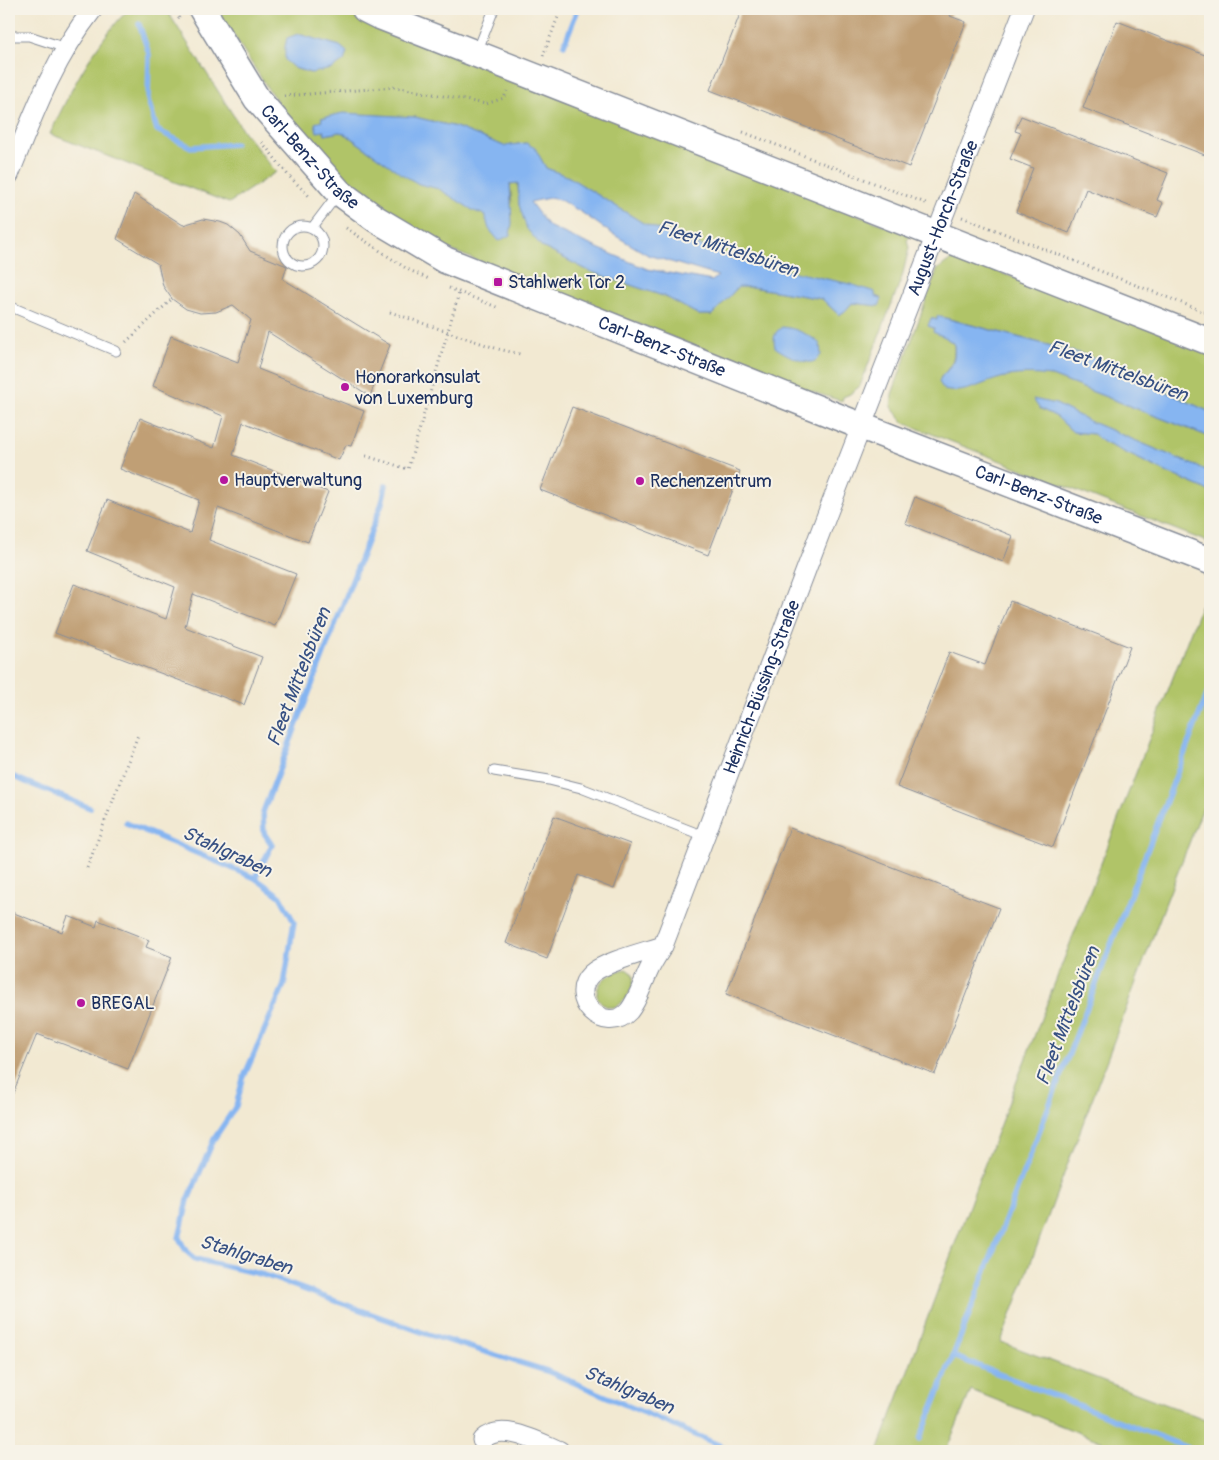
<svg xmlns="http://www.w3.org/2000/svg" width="1219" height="1460" font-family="Pangolin,sans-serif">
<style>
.green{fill:#b0c468;stroke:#667a63;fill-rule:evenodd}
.water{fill:#86b5f1;stroke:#5072a8;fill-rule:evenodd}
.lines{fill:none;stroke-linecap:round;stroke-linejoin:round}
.stream{stroke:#86b5f1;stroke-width:5.5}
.building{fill:#c09f75}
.lane-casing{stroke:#868c98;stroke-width:11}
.street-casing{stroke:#868c98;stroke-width:21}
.secondary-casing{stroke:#868c98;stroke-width:29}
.path{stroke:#868c98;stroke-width:3;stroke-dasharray:1 4;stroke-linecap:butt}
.lane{stroke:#fff;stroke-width:9}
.street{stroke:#fff;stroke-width:19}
.secondary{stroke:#fff;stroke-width:26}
.poi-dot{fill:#b5179e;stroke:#f7f3e8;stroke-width:2}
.labels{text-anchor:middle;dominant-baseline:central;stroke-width:4;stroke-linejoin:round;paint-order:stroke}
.street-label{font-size:18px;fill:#1b2f5e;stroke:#f7f3e8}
.poi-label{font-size:18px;fill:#1b2f5e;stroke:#f7f3e8;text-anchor:start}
.water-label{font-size:19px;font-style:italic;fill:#365083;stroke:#f7f3e8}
</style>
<rect width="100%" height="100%" fill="#f7f3e8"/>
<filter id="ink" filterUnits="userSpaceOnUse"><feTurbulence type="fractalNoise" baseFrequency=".02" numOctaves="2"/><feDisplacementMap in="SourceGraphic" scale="10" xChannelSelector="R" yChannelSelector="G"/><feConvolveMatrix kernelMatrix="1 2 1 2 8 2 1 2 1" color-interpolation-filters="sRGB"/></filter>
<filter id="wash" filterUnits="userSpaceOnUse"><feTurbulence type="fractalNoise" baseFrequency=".0096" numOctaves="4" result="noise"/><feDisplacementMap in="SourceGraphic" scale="20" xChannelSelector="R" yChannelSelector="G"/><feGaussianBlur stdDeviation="1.12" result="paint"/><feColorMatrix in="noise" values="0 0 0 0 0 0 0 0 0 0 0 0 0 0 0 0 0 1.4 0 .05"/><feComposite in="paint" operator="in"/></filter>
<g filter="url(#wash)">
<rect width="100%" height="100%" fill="#f2e9d2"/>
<path class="green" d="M 129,9 L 166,9 L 244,132 L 276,172 L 229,203 L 50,134 C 71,89 94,44 129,9 Z
M 217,9 L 344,9 L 385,28 L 911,236 L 907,240 L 909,248 L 902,277 L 860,386 L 850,394 L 843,397 L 842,401 L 809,391 L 453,251 L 394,219 L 353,188 L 309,144 L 268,89 ZM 298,34 L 340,46 L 310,73 L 294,68 ZM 415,117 L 456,127 L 504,146 L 526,143 L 541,159 L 546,168 L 569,177 L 643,223 L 729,257 L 882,298 L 872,305 L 852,303 L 845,311 L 839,315 L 822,299 L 752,287 L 738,287 L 712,315 L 699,315 L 666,297 L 589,271 L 542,247 L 519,205 L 518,183 L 510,183 L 512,203 L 489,229 L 486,215 L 474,210 L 439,188 L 419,184 L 369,151 L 344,133 L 339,132 L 325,135 L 322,121 Z
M 958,257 L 1210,350 L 1210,412 L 1086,355 L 938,316 L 938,320 L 928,326 L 934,328 L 934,332 L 945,337 L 954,344 C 955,361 951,366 940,378 L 998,378 L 1026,373 L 1052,376 L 1210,437 L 1210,472 L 1089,421 L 1056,404 L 1039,408 L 1057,417 L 1073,432 L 1094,434 L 1101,441 L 1166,472 L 1201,487 L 1210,492 L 1210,543 L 904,423 L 891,407 L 892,394 L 937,270 L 947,262 Z
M 1206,592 L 1210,594 L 1210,790 L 1166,902 L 1001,1342 L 1210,1421 L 1210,1451 L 1125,1451 L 971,1390 L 946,1451 L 878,1451 L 979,1179 Z
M 626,969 L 633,974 C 637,991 612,1025 597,996 C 596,980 612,972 626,969 Z"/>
<path class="water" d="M 298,34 L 340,46 L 347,52 L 344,61 L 332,69 L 311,73 L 294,68 L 285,60 L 285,47 L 287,38 Z
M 343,113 L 415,117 L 456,127 L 504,146 L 526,143 L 535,148 L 546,168 L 569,177 L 643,223 L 729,257 L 771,267 L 850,284 L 875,292 L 875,296 L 882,299 L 879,306 L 852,303 L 845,311 L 839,315 L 822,299 L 752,287 L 738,287 L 712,315 L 699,315 L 666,297 L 589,271 L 542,247 L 527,229 L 519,205 L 518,183 L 510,184 L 512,223 L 510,235 L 499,241 L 489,229 L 485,215 L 474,211 L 439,189 L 419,184 L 403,175 L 344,133 L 339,132 L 325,135 L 324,131 L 317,132 L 315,123 L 322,121 L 321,118 ZM 549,198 L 560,200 L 581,212 L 611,233 L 648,255 L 718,276 L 712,281 L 647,269 L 581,241 L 548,226 L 530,202 Z
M 937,316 L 1086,355 L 1210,412 L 1210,437 L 1052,376 C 1032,374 1016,373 997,379 C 980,384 962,395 944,390 L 939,382 C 941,375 945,374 949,368 C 955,361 955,353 954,344 L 945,337 L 933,332 L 934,328 L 928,326 L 931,318 L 937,320 Z
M 782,327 C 796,328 810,335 820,344 L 821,355 C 818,358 816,361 812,362 C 803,364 781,352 775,347 C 773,337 774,333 782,327 Z
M 1033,399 L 1056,404 L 1089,421 L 1210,472 L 1210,492 L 1201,487 L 1166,472 L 1101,441 L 1094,434 L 1073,432 L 1057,417 L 1039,408 Z"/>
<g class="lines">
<path class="stream" d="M 139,24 L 149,54 L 148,100 L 157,130 L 191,147 L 235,144
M 564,45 L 578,9
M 9,775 L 90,808
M 126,823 L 255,878 L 280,896 L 294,922 L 284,985 L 243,1079 L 236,1106 L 214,1139 L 188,1200 L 179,1238 L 186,1251 L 195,1259 L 264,1275 L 424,1333 L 547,1371 L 733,1451
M 255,878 L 272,845 L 264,833 L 263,812 L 382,503 L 386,485
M 920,1439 L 953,1356
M 1196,1451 L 953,1356 L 1210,687"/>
</g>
<g id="blocks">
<path class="building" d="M 742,9 L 953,9 L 950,16 L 966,22 L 909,167 L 710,90 Z
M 1117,21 L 1210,57 L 1210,157 L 1083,108 Z
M 1021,116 L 1168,173 L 1157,200 L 1163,203 L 1157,217 L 1086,189 L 1069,233 L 1016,212 L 1033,168 L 1010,159 L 1021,133 L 1015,131 Z
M 134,194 L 183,225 L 203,219 L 220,222 L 228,225 L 240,235 L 250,251 L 287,266 L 283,279 L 390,345 L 370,396 L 268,332 L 258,369 L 364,411 L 351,446 L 346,445 L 339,460 L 243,422 L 233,455 L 328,492 L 308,542 L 218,508 L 209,540 L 296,574 L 275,626 L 193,594 L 185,627 L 262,657 L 244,705 L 55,633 L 74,584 L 166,619 L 175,587 L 87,551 L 107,500 L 190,533 L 199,500 L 120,469 L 140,418 L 214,448 L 223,416 L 153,386 L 171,336 L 238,362 L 251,320 L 233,305 L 216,312 L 200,313 L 186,309 L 172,299 L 163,286 L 158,264 L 117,239 Z
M 572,407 L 740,471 L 708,555 L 540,490 Z
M 915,497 L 1013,536 L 1003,562 L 905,523 Z
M 1010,601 L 1130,647 L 1053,847 L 897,787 L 949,652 L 985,665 Z
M 554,816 L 630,844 L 614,889 L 578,875 L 547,959 L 506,943 Z
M 790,828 L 999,908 L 935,1074 L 726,994 Z
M 9,911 L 62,932 L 68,916 L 96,927 L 98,920 L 149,940 L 146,947 L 172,957 L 128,1069 L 37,1034 L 9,1103 Z"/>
</g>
</g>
<g filter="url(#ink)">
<use href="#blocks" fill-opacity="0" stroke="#868c98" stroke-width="1"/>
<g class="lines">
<g class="lane-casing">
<path id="lane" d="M 9,36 L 29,36 L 66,48
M 477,52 L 494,9
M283 246a20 20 0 1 1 40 0a20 20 0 1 1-40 0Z
M 312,228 L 337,195
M 9,306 L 116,351
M 494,771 L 549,780 L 581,788 L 704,836"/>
</g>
<g class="street-casing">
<g id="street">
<path d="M 9,175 C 33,115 53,60 93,9"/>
<path id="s1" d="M 663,946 C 645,952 604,962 591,974 C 566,998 605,1037 629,1011 C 638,1000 643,982 649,970 C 653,961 658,954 663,946 L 828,512 L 1024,9"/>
<path d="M 482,1440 C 501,1421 538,1442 560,1451"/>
</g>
</g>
<g class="secondary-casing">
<g id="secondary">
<path id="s2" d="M 202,9 L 257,99 L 339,192 L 376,219 L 445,260 L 861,426 L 1210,561"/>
<path d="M 365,9 L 377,15 L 1210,342"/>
</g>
</g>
<path class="path" d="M 173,9 L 181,21
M 543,56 L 561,9
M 284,96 L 395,87 L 486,104 L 504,98 L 507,91
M 743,132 L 928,204
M 262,142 L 288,175 L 309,196
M 962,217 L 1210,314
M 346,228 L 407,269 L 429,279
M 449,288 L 499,308
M 390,312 L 498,349 L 520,354
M 126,342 L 172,299
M 366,456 L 408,469 L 459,293
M 87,868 L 138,735"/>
<use href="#lane" class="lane"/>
<use href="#street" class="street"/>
<use href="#secondary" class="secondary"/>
</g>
</g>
<g class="poi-dot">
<rect x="493" y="277" width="10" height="10" rx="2.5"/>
<circle cx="345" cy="387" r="5"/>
<circle cx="224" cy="480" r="5"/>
<circle cx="640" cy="481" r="5"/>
<circle cx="81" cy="1003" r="5"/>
</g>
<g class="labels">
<g class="street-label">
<text stroke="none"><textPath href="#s2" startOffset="184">Carl-Benz-Straße</textPath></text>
<text stroke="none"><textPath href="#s1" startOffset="1015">August-Horch-Straße</textPath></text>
<text stroke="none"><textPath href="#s2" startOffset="589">Carl-Benz-Straße</textPath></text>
<text stroke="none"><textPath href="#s2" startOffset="994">Carl-Benz-Straße</textPath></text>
<text stroke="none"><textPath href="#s1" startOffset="512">Heinrich-Büssing-Straße</textPath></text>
</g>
<g class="poi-label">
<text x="508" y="282">Stahlwerk Tor 2</text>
<text x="355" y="377">Honorarkonsulat<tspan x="355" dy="21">von Luxemburg</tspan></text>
<text x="234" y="480">Hauptverwaltung</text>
<text x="650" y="481">Rechenzentrum</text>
<text x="91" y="1003">BREGAL</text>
</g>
<g class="water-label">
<text transform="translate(728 249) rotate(18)">Fleet Mittelsbüren</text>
<text transform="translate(1118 371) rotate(20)">Fleet Mittelsbüren</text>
<text transform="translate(299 677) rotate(-69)">Fleet Mittelsbüren</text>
<text transform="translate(227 852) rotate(25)">Stahlgraben</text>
<text transform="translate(1068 1016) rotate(-69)">Fleet Mittelsbüren</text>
<text transform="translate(246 1255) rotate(17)">Stahlgraben</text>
<text transform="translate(629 1390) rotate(23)">Stahlgraben</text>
</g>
</g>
<rect width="1219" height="1460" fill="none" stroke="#f7f3e8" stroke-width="30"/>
</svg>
